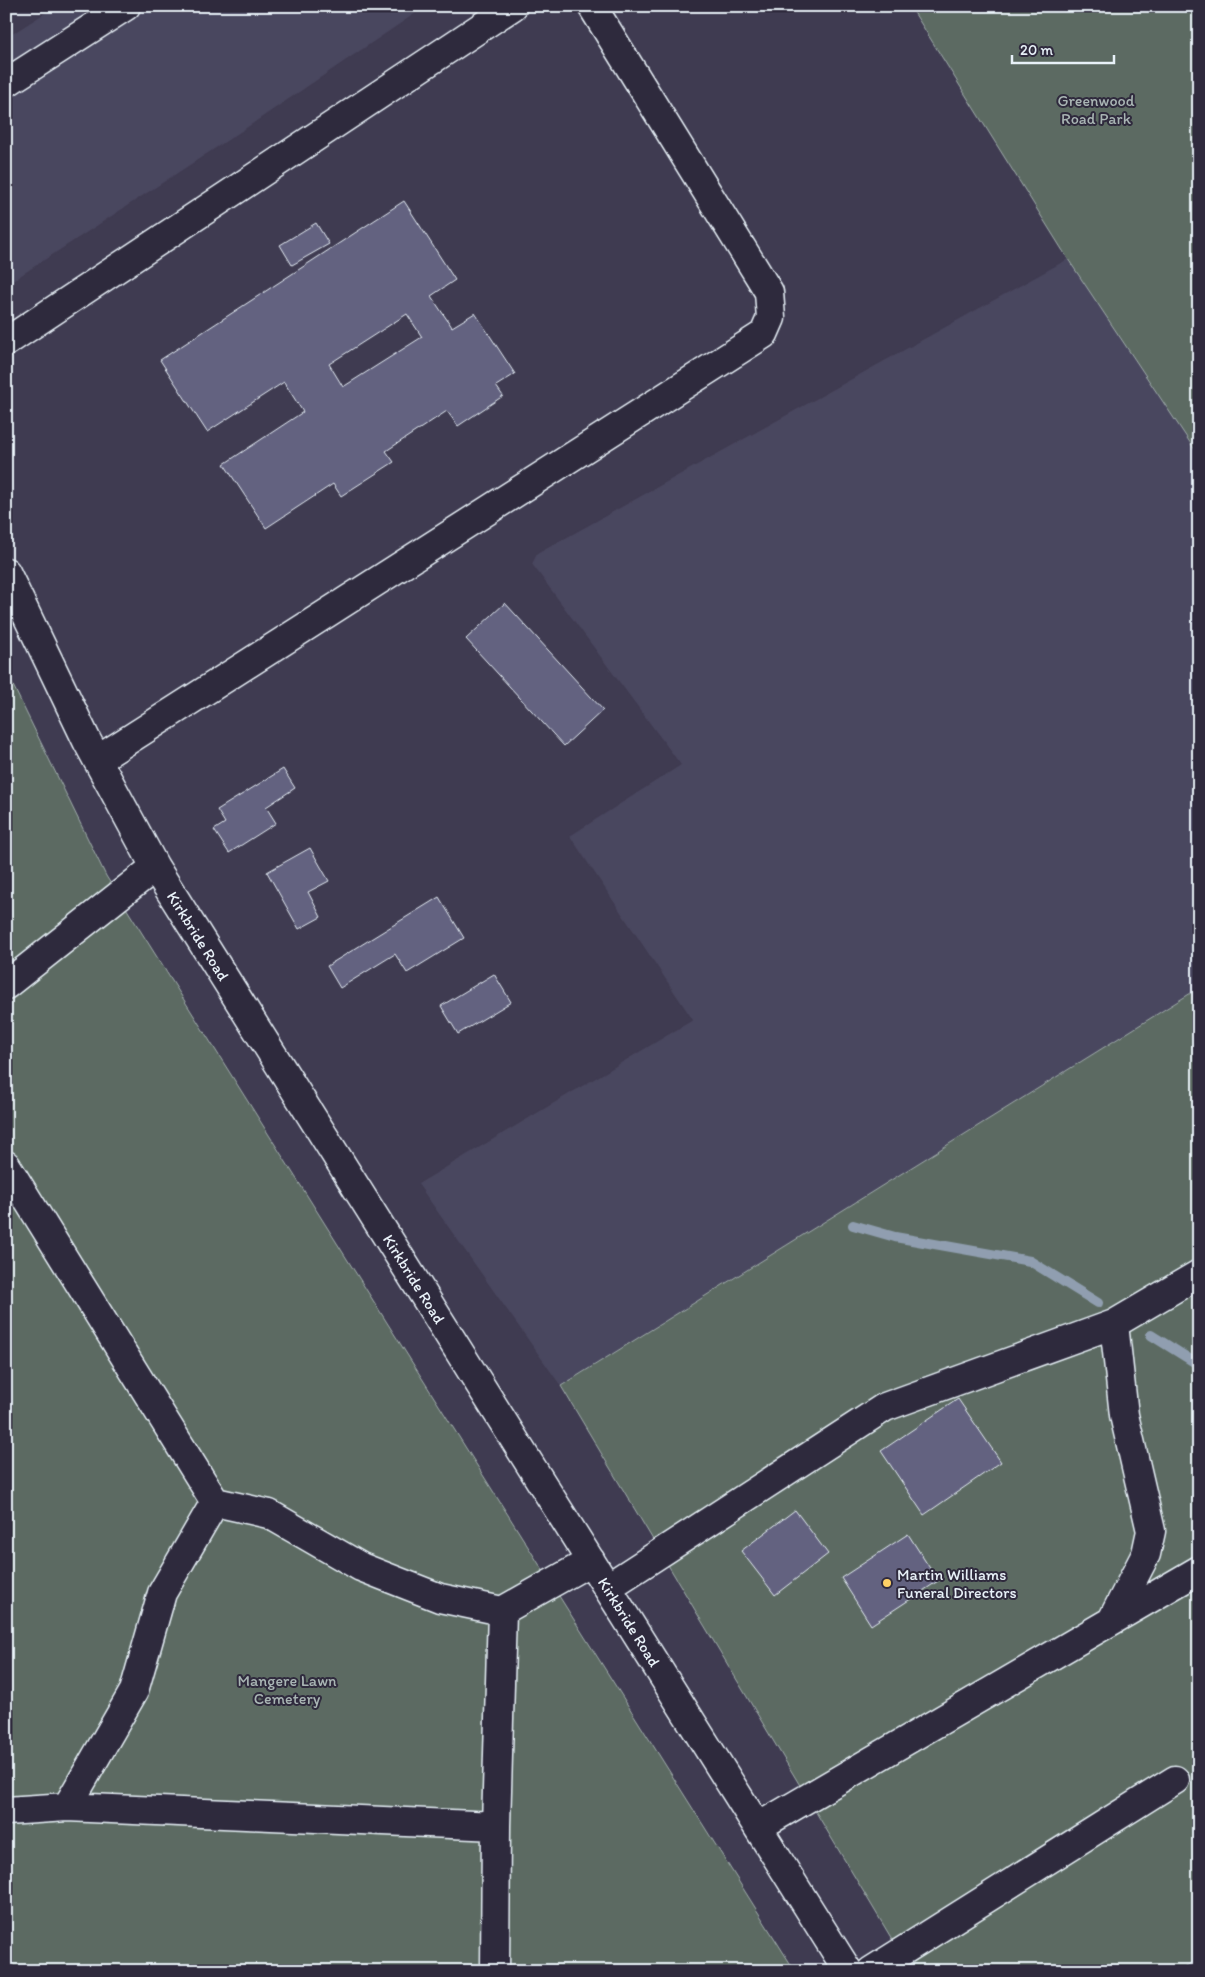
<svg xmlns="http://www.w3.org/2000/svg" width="1205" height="1977" font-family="Itim,sans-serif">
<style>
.built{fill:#4a475f}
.green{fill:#5b6b62;stroke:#a2aead}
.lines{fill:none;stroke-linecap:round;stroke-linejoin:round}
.stream{stroke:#909eb0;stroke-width:10}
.building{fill:#646280;stroke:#e8f1f8;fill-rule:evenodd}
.minor-casing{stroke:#e8f1f8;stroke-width:31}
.minor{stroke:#2f2a3d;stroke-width:28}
.poi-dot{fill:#ffd166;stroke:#2f2a3d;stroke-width:2}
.labels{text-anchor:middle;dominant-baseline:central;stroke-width:4;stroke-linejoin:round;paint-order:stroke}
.park-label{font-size:16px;fill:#a9b5b4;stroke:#2f2a3d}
.street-label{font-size:16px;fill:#e8f1f8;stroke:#2f2a3d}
.poi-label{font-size:16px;fill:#e8f1f8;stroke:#2f2a3d;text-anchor:start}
</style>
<rect width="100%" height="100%" fill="#3f3b51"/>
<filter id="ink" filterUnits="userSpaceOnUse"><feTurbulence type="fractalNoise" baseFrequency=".02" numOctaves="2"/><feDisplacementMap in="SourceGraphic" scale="10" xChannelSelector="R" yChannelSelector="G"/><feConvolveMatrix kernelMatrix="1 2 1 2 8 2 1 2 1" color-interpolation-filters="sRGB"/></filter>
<g filter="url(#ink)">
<path class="built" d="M 56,6 L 426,6 L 243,130 L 6,285 L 6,38 Z
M 1068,259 L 1199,456 L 1199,988 L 561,1386 L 418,1184 L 693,1020 L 570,836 L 681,765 L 532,564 L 537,554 Z"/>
<path class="green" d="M 910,6 L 1199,6 L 1199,456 L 1068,259 Z
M 6,671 L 106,876 L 795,1971 L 6,1971 Z
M 1199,988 L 1199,1958 L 1178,1971 L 911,1971 L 561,1386 Z"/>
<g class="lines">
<path class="stream" d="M 853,1225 L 895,1237 L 1030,1261 L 1098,1303
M 1151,1335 L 1199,1365"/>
</g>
<path class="building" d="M 404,201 L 455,280 L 431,296 L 452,327 L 475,313 L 515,374 L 496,386 L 503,396 L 458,426 L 447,411 L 386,451 L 394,462 L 341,496 L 333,484 L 266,528 L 224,464 L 303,412 L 284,382 L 207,432 L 160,360 ZM 407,314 L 422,337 L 343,387 L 329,364 Z
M 316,223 L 329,244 L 292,265 L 280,245 Z
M 505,603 L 603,710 L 564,746 L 466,639 Z
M 283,769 L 295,788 L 266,807 L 276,823 L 229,853 L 214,830 L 225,823 L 217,810 Z
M 310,848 L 329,881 L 308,892 L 321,917 L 299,929 L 267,872 Z
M 439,897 L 464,938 L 407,973 L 395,954 L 340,988 L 327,966 Z
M 494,974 L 511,1002 L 458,1034 L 441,1006 Z
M 958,1399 L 1001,1462 L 924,1515 L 881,1451 Z
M 795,1510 L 828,1554 L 775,1595 L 741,1551 Z
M 908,1534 L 938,1581 L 871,1625 L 841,1578 Z"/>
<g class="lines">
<g class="minor-casing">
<path id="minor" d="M 6,83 L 126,6
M 6,342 L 513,6
M 6,572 L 87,741 L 155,867 L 848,1971
M 97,760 L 764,334 L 771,318 L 769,292 L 592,6
M 6,985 L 155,867
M 6,1165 L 215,1502
M 608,1587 L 885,1407 L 1114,1324 L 1199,1274
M 1112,1620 L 1146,1554 L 1151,1531 L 1124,1415 L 1114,1324
M 67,1807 L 496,1826
M 6,1811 L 67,1807 L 134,1691 L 162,1593 L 215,1502 L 269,1514 L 361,1567 L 440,1598 L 502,1611
M 758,1827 L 1199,1570
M 495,1971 L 496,1826 L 502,1611 L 591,1561
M 871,1971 L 1175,1780"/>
</g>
<use href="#minor" class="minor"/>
</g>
</g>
<circle class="poi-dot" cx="887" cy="1583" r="5"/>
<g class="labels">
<g class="park-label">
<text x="1096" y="100">Greenwood<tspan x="1096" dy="18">Road Park</tspan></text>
<text x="287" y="1680">Mangere Lawn<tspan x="287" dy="18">Cemetery</tspan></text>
</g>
<g class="street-label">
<text transform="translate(198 936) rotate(58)">Kirkbride Road</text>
<text transform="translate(414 1279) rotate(58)">Kirkbride Road</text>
<text transform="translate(629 1622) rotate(58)">Kirkbride Road</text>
</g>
<g class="poi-label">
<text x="897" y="1574">Martin Williams<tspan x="897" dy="18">Funeral Directors</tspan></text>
</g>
</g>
<rect width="1205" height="1977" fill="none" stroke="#2f2a3d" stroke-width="25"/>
<rect x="12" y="12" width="1180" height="1952" fill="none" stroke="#e8f1f8" stroke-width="2" filter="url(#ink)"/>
<path d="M1012 55v8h102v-8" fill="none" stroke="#e8f1f8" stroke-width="2.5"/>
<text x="1020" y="55" font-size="15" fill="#e8f1f8" stroke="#2f2a3d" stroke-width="4" paint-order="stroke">20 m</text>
</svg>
